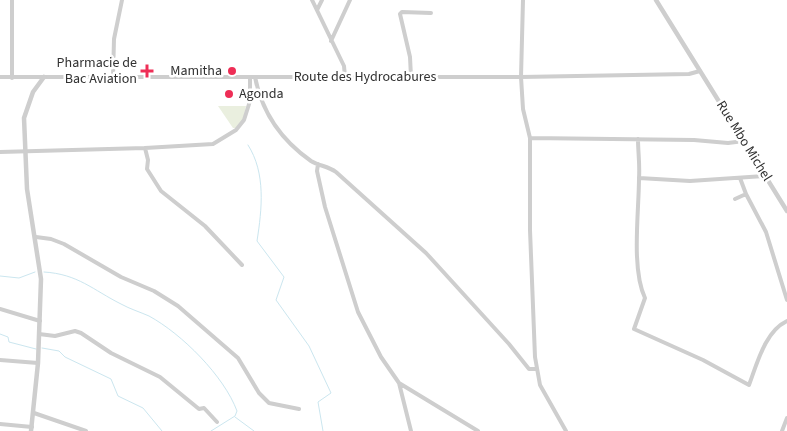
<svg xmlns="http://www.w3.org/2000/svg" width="787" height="431" font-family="'Source Sans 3',sans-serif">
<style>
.green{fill:#eaefdf}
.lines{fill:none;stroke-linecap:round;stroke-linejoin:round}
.stream{stroke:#cbe6ef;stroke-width:1}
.minor{stroke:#cecece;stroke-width:4}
.tertiary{stroke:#cecece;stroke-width:4.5}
.poi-dot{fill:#ee2e56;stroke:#fff;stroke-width:2}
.labels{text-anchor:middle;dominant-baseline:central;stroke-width:5;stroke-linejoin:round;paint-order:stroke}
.poi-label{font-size:14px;fill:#313131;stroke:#fff;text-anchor:end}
.street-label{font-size:14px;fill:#313131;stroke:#fff}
</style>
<rect width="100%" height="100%" fill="#fff"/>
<path class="green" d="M 218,106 L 246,106 L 243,120 L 236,128 L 233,128 Z"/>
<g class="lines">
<path class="stream" d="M 248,145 C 266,173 262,209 257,241 L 284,277 L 276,300 L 309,346 L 331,393 L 318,402 L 323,431
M 44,272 C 78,274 93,290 121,304 C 130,309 140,312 149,316 C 182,334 224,376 237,411 L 235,416 L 211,431
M 0,276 L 19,278 L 35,272
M 0,334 L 8,337 L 9,342 L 36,349
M 42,348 L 59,351 L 65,357 L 111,379 L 118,396 L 143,408 L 162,431
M 235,417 L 254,431"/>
<path class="minor" d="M 312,0 L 344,66 L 345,77
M 523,0 L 521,77 L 523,109 L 530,138 L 530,230 L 535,357 L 540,385 L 566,431
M 317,10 L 322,0
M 331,41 L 350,0
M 0,77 L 521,77 L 689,74 L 700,71
M 113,77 L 114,39 L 122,0
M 255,77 C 262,113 281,140 311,161 C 319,166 328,166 336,172 L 426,253 L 509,344 L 529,369 L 537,369
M 411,77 L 410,57 L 400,14 L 402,12 L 431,13
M 12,78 L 12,0
M 530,138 L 694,140 L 728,143 L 744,141
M 638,139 C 638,152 640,165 639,178 C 639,212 631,268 645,298 L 634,329 L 703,360 L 749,385 C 757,364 765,331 787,321
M 145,148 L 148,160 L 147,169 L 161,191 L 205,226 L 242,265
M 0,152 L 145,148 L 213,144 L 236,130 L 244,120 L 250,101 L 250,77
M 318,164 L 317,171 L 325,207 L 358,312 L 381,357 L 399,383 L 478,431
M 639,178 L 690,181 L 765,176
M 746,194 L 766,232 L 787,300
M 735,199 L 746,194 L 740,178
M 36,237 L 51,239 L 64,244 L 121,277 L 154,291 L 178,306 L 238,358 L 259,393 L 269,403 L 299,409
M 0,309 L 40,321
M 39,334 L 55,336 L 75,331 L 81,333 L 111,353 L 160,377 L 199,409 L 204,408 L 217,422
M 0,360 L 38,363
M 399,383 L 411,431
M 34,413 L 86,431
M 0,424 L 32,427
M 782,431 L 787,418"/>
<path class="tertiary" d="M 656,0 L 787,211
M 31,431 L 38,363 L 41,279 L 27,189 L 24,118 L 33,92 L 44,77"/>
</g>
<g class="poi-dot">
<path d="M144.5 63.5h5v5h5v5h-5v5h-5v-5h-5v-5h5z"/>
<circle cx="232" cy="71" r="5"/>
<circle cx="229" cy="94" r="5"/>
</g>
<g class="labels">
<g class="poi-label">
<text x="137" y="63">Pharmacie de<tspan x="137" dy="16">Bac Aviation</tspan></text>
<text x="222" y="71">Mamitha</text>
<text x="239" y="94" text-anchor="start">Agonda</text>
</g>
<g class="street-label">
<text x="365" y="77">Route des Hydrocabures</text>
<text transform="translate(744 141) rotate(58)">Rue Mbo Michel</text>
</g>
</g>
</svg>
